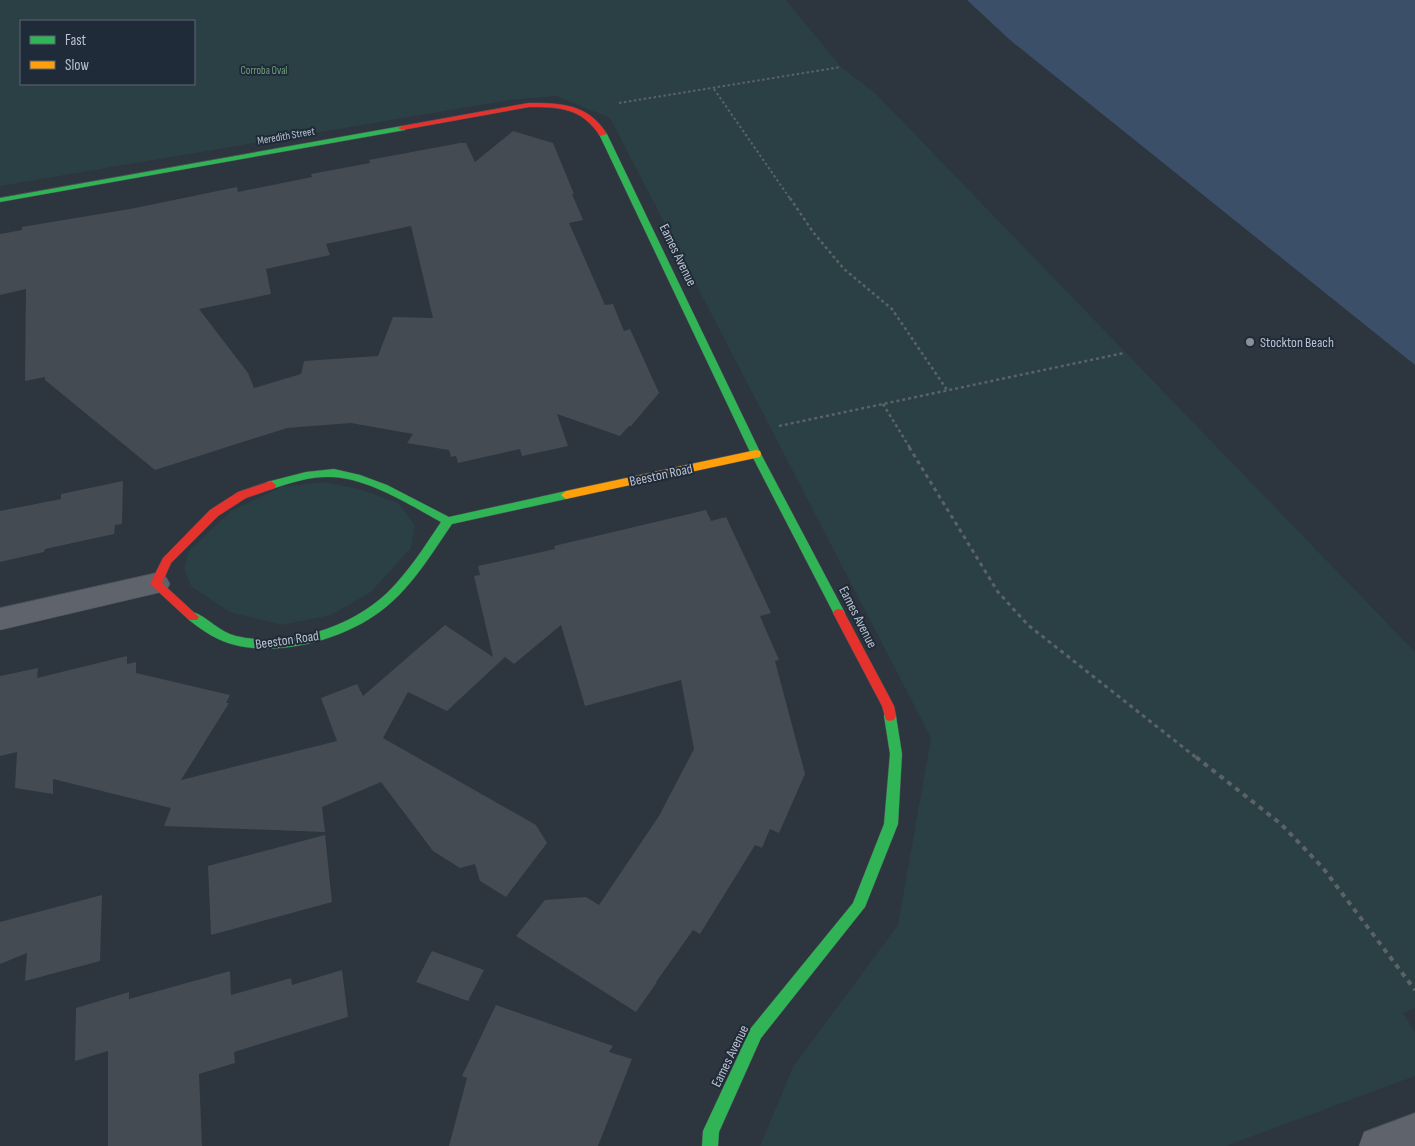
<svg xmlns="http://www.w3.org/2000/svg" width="1415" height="1146" font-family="'Sofia Sans Condensed',sans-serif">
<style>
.green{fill:#2a4044;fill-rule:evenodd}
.water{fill:#3c4f69}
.building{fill:#454b52;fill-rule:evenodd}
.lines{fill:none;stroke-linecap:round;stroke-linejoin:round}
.street-casing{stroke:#4c5158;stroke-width:1}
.fast-casing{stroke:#4c5158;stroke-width:1}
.slow-casing{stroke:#4c5158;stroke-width:1}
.jam-casing{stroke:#4c5158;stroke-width:1}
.path-far3{stroke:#5c6267;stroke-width:2;stroke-dasharray:2.5 2.5;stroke-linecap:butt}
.path-far2{stroke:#5c6267;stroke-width:2.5;stroke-dasharray:3 3;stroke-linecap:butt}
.path-far1{stroke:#5c6267;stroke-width:3;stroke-dasharray:4 4;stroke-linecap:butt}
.path{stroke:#5c6267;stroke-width:4;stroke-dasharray:5 5;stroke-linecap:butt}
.street{fill:#5f636b;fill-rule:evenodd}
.fast{fill:#30b455;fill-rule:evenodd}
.slow{fill:#ff9f0a;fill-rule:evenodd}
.jam{fill:#e5322d;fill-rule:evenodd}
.poi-dot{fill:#88909b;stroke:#202b39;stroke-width:2}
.labels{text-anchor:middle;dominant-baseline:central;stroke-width:4;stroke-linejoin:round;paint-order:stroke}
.far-park-label{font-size:11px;fill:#709e7a;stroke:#202b39}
.far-street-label{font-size:11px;fill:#b9c1cd;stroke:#202b39}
.street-label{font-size:14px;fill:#b9c1cd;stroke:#202b39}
.poi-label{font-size:14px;fill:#b9c1cd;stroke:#202b39;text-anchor:start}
</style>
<rect width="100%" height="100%" fill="#2d353e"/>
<path class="green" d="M 0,0 L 786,0 L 841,67 L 875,93 L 1415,652 L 1415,1008 L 1403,1013 L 1415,1032 L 1415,1076 L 1226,1146 L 760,1146 L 793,1067 L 898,925 L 931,738 L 610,118 L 556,96 L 510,100 L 0,186 ZM 21,21 L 194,21 L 194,84 L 21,84 Z
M 324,482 L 359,489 L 398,503 L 415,525 L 411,548 L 371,592 L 331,615 L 282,625 L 229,612 L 191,586 L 184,569 L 188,552 L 231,511 L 281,487 Z"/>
<path class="water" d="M 967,0 L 1415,0 L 1415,365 L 1010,40 Z"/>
<path class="building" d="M 513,131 L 553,143 L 574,194 L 572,194 L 583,220 L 569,223 L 605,305 L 613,304 L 624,331 L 630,329 L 659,393 L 631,426 L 629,426 L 620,436 L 557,414 L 568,446 L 522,456 L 520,449 L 458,463 L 456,456 L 451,457 L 449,450 L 407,443 L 413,434 L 351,423 L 287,428 L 155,470 L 45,380 L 45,377 L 25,381 L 26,289 L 0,295 L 0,234 L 22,230 L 22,227 L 130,209 L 237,187 L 238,192 L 312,177 L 311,174 L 370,163 L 369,160 L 460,143 L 466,143 L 475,162 ZM 411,226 L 433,318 L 393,317 L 378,356 L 304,361 L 301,374 L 254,388 L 248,373 L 199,309 L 271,294 L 266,269 L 330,255 L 326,244 Z
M 123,481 L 122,524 L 115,525 L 114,534 L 45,549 L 44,552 L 0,562 L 0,511 L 61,499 L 61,494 Z
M 706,510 L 711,521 L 726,517 L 771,613 L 760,616 L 779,660 L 775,661 L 805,774 L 779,833 L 770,829 L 762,848 L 755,845 L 700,934 L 693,930 L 656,982 L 657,982 L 636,1012 L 516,936 L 545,900 L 586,897 L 599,905 L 659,816 L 694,749 L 681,680 L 585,706 L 561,625 L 514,664 L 505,657 L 447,711 L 408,692 L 383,738 L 536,825 L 547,843 L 506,897 L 480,881 L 475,864 L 460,868 L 433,851 L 381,782 L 322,807 L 325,832 L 164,826 L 171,808 L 53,779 L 53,794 L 15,788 L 17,752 L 0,756 L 0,676 L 38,668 L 37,678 L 127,656 L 127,664 L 136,662 L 136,673 L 230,695 L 226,703 L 229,703 L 181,780 L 337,741 L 321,698 L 357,684 L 363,696 L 445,625 L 493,657 L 474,576 L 480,575 L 478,566 L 555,549 L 554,546 Z
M 325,835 L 332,902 L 211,935 L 208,866 Z
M 102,895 L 100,961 L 25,981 L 27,953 L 0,964 L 0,922 Z
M 432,951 L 484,970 L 468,1001 L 416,982 Z
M 342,970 L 348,1017 L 234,1052 L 235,1063 L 199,1074 L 202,1146 L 108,1146 L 108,1051 L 75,1061 L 76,1008 L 129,992 L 129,999 L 230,971 L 231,995 L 291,978 L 292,985 Z
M 496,1005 L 613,1046 L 609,1052 L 632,1059 L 598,1146 L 449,1146 L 467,1078 L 462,1076 Z"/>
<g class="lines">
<g class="street-casing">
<path id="street" d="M 156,573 L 166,577 L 170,584 L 166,591 L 0,630 L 0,608 Z
M 1415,1113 L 1415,1146 L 1359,1146 L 1364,1132 Z"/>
</g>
<g class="fast-casing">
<path id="fast" d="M 402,126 L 405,126 L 405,130 L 0,202 L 0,198 Z
M 600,132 L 607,134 L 761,454 L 845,613 L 843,616 L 835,616 L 751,454 L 599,134 Z
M 334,469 L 360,475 L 387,485 L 449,517 L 566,491 L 571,495 L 566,499 L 452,524 C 432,553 413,585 386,607 C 349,638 282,657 235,645 C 218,641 203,631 189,620 L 187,617 L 189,614 L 193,612 C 208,617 219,632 236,636 C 287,648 351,628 388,592 C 409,571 425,546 441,522 C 410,505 368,478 331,477 C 310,476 291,483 271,489 L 266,485 L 267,482 L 306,472 Z
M 890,711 L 894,712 L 896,716 L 902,754 L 898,824 L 865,907 L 761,1038 L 719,1132 L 718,1146 L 702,1146 L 703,1131 L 751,1028 L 853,903 L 884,824 L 890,754 L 884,716 L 886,712 Z"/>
</g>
<g class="slow-casing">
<path id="slow" d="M 756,450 L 760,451 L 761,454 L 760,457 L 566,499 L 561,495 L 566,491 Z"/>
</g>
<g class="jam-casing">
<path id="jam" d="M 529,103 C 562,103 588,104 607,134 L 600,136 C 582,108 560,107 529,107 L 402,130 L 398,128 L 402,126 Z
M 271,481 L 276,485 L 275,488 L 246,498 L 218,516 L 171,563 L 162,583 L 199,617 L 197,620 L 189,620 L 150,584 L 163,558 L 210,510 L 238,492 Z
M 839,609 L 843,610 L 894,706 L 896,716 L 894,720 L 890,721 L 886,720 L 882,706 L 833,613 L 835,610 Z"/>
</g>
<path class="path-far3" d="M 714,89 L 791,200
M 619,103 L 841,67"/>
<path class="path-far2" d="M 790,198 L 813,232 L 844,269 L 892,309 L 947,390
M 883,404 L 910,448
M 779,426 L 1124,353"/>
<path class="path-far1" d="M 909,447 L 998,592 L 1028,625 L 1198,759"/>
<path class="path" d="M 1196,757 L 1281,824 L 1323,868 L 1415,990"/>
<use href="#street" class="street"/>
<use href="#fast" class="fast"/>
<use href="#slow" class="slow"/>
<use href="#jam" class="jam"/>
</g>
<circle class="poi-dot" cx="1250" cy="342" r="5"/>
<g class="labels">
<g class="far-park-label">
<text x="264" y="70">Corroba Oval</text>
</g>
<g class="far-street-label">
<text transform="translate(286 136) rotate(-10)">Meredith Street</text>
</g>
<g class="street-label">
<text transform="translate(678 255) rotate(64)">Eames Avenue</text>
<text transform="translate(661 475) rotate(-12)">Beeston Road</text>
<text transform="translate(858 617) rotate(63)">Eames Avenue</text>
<text transform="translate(287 640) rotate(-8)">Beeston Road</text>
<text transform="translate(730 1056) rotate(-64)">Eames Avenue</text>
</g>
<g class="poi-label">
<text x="1260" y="342">Stockton Beach</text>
</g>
</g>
<rect x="20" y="20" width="175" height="65" fill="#202b39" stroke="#5d6774"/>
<rect x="30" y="36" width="25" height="8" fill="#30b455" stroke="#5d6774"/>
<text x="65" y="45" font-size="15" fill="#b9c1cd">Fast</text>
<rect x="30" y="61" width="25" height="8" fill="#ff9f0a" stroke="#5d6774"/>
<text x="65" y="70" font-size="15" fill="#b9c1cd">Slow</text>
</svg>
